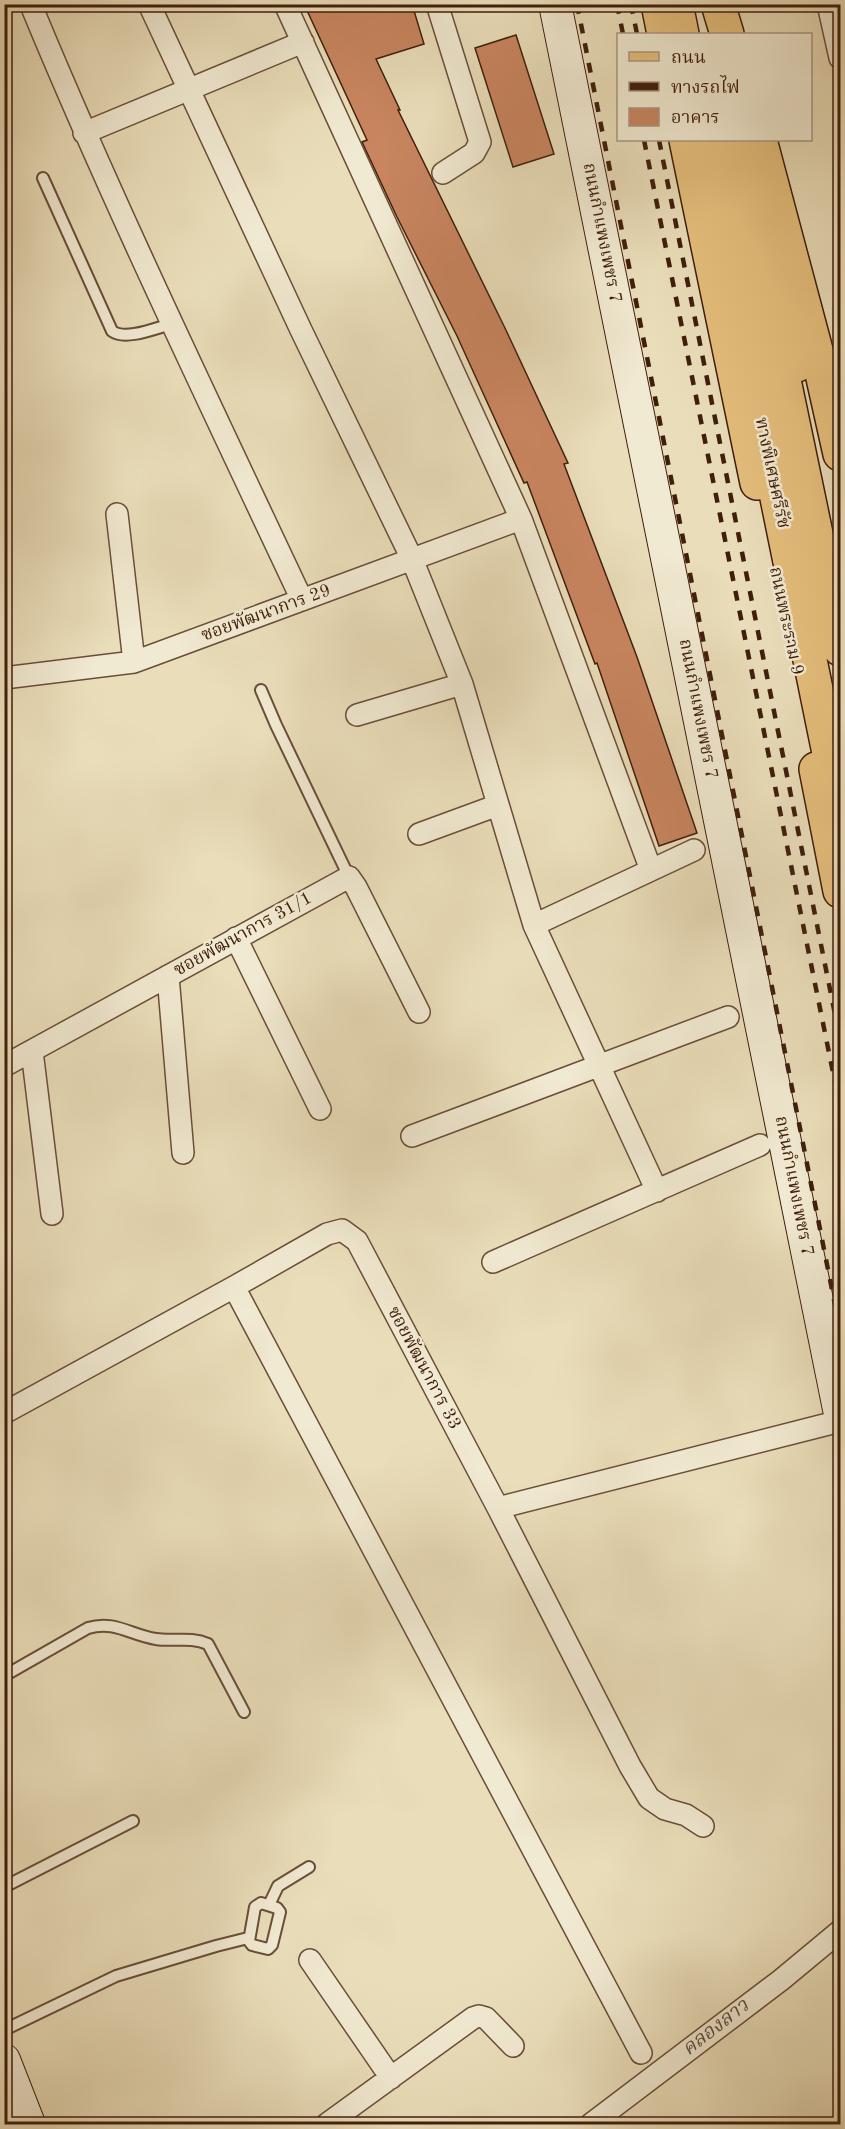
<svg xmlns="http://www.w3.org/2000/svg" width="845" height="2129" font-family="'Old Standard TT','Noto Serif Thai',serif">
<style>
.building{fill:#c8855f;stroke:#401e0c;stroke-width:1.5}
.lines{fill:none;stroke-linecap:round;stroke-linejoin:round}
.lane-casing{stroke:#6a4e38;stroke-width:14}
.street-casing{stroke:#6a4e38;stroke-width:24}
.secondary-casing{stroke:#401e0c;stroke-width:34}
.primary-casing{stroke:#401e0c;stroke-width:36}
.highway-casing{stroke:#401e0c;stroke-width:36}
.lane{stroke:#f1ead2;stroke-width:10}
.street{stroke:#f1ead2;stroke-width:21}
.secondary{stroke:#f1ead2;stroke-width:32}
.primary{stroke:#e5bf7d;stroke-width:33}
.highway{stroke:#e5bf7d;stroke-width:33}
.rail{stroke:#401e0c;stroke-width:4.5;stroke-dasharray:10 10;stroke-linecap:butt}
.labels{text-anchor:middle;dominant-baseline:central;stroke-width:5;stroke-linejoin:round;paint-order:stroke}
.street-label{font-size:18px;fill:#401e0c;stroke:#f1ead2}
.water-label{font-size:20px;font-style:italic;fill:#5c4c41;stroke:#f1ead2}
</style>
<rect width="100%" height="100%" fill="#eadeba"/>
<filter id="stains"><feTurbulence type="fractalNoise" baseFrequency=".00333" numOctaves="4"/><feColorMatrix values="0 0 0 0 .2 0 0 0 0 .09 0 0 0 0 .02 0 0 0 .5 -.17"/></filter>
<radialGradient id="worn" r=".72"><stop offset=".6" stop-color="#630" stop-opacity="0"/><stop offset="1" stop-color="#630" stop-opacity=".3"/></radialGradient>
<path class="building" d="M 304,4 L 412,4 L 424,44 L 376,59 L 400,110 L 398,110 L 504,326 L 568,463 L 564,464 L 637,657 L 697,833 L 659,846 L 597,663 L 595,664 L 527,482 L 524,483 L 457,336 L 397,217 L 362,142 L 367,140 Z
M 516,35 L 554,154 L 513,167 L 475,48 Z"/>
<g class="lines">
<g class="lane-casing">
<path id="lane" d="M 43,178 L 112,331 C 125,341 156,328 171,324
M 261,690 L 276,725 L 349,877
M 4,1676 L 88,1628 C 115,1620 130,1635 156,1639 C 174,1642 190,1636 208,1644 L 244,1712
M 4,1887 L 133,1821
M 261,1903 L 277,1908 L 280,1912 L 272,1945 L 268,1949 L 252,1945 L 249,1941 L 255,1907 Z
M 269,1905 L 278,1886 L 309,1867
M 4,2030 L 116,1976 L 216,1946 L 248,1938"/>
</g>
<g class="street-casing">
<path id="street" d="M 149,4 L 301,330 L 412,559 L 462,684 L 534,925 L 657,1191
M 285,4 L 521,519 L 651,870
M 437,4 L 480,142 L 474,153 L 443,173
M 828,4 L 840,58
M 33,10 C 116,210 210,404 302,600
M 84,133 L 303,42
M 117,514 L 134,662
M 4,678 L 134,662 L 521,519
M 357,715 L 462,684
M 419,834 L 498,805
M 534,925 L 694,850
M 236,938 L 320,1109
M 168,976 L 183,1153
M 32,1051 L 52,1214
M 4,1066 L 349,877 L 356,887 L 419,1012
M 412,1136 L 728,1017
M 493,1262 L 760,1145
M 234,1287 L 641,2053
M 4,1413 L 234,1287 L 327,1234 L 342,1230 L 357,1241 L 498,1508 L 630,1766 L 649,1798 L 665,1809 L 686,1815 L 703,1826
M 498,1508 L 840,1421
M 310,1960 L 391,2078
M 327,2124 L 473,2018 L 479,2016 L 486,2018 L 513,2046
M 591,2124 L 781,1980 L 840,1931"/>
</g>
<g class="secondary-casing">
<path id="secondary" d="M 555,4 L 840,1414
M 4,2060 L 29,2124"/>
</g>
<g class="primary-casing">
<path id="primary" d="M 658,4 L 664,34
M 686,140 L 757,483
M 776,248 L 797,365
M 816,769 L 840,891"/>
</g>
<g class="highway-casing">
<path id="highway" d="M 676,4 L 682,34
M 718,4 L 727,34
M 704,140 L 840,807
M 734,140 L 840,649
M 760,140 L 821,369 L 840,454"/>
</g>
<use href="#lane" class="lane"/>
<use href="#street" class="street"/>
<use href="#secondary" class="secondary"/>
<use href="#primary" class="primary"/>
<use href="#highway" class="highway"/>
<path class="rail" d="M 577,4 L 840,1330
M 617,4 L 623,34
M 631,4 L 637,34
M 644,140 L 840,1107
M 659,140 L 840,1039"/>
</g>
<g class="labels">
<g class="street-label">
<text transform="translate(602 233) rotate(79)">ถนนกำแพงเพชร 7</text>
<text transform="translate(772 473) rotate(78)">ทางพิเศษศรีรัช</text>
<text transform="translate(266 613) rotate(-20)">ซอยพัฒนาการ 29</text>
<text transform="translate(786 621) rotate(78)">ถนนพระราม 9</text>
<text transform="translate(698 709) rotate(79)">ถนนกำแพงเพชร 7</text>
<text transform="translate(243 934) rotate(-29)">ซอยพัฒนาการ 31/1</text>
<text transform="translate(794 1186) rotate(79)">ถนนกำแพงเพชร 7</text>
<text transform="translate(424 1368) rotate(62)">ซอยพัฒนาการ 33</text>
</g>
<g class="water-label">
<text transform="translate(716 2028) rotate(-38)">คลองลาว</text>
</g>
</g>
<rect width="845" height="2129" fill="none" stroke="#eadeba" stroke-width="24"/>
<rect x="6" y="6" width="833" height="2117" fill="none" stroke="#401e0c" stroke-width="3"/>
<rect x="12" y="12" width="821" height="2105" fill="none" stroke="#401e0c" stroke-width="1.5"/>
<rect x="617" y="33" width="195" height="108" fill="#f1ead2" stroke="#aa9883" stroke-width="1.5"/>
<rect x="629" y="52" width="30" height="9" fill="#e5bf7d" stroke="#aa9883" stroke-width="1.5"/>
<text x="671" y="63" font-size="18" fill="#401e0c">ถนน</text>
<rect x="629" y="82" width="30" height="9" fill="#401e0c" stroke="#aa9883" stroke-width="1.5"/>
<text x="671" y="93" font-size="18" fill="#401e0c">ทางรถไฟ</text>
<rect x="629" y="108" width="30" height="18" fill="#c8855f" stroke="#aa9883" stroke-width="1.5"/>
<text x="671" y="123" font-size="18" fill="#401e0c">อาคาร</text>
<rect width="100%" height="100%" filter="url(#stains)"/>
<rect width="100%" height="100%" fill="url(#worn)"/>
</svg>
